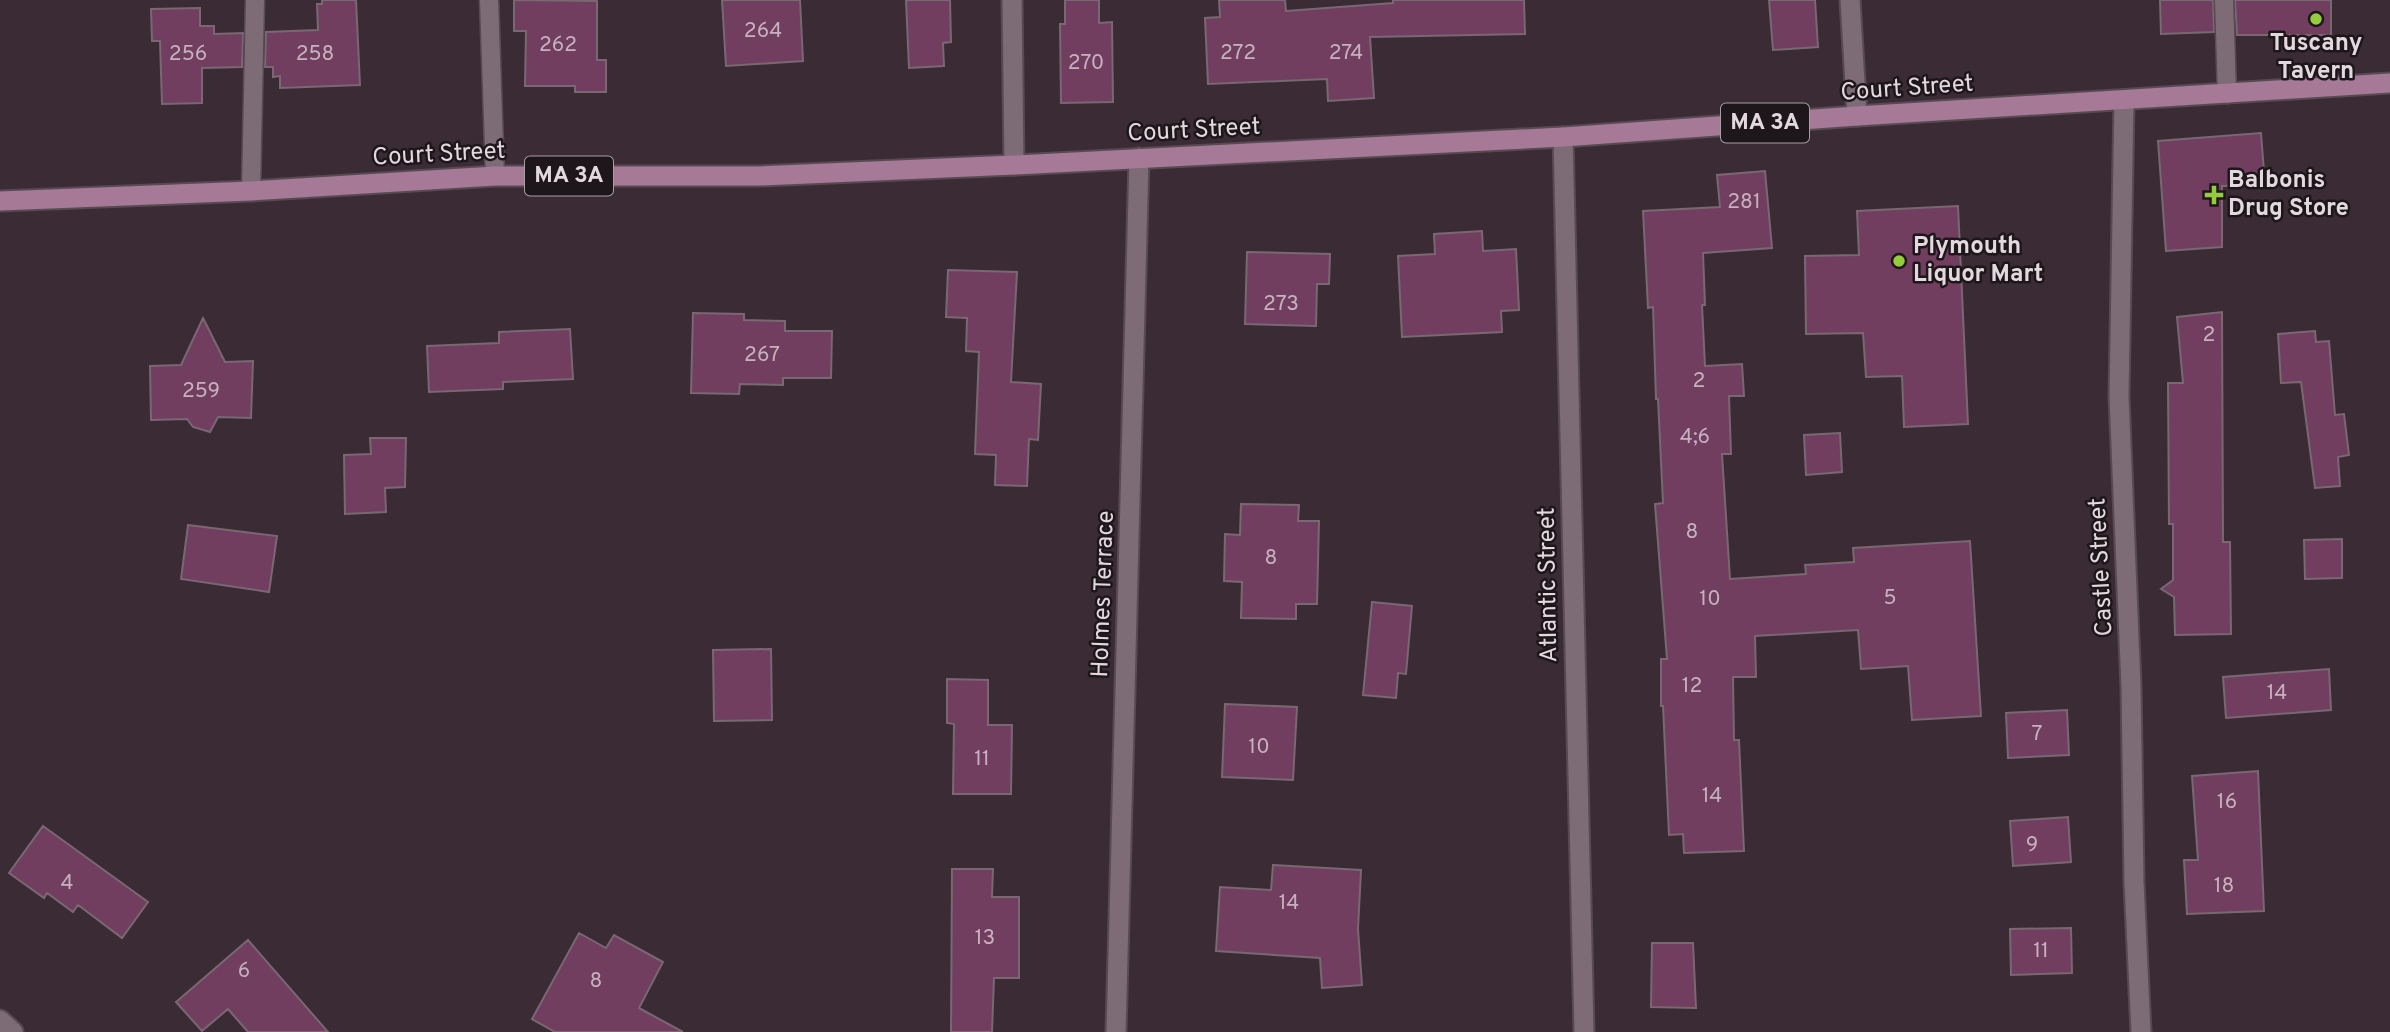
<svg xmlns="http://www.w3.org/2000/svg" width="2390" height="1032" font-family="Overpass,sans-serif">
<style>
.building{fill:#713e60;stroke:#796772;stroke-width:2}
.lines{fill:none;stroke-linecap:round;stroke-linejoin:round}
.service-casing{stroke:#584a52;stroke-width:21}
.minor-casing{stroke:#584a52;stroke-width:23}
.primary-casing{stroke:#584a52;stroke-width:23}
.service{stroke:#7d6b76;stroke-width:18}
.minor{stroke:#7d6b76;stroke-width:19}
.primary{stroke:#a67996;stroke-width:19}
.poi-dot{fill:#94cc3c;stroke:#1d161a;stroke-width:2.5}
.labels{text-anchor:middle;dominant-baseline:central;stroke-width:5;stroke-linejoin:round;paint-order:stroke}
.number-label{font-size:21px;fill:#c6b2be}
.shield{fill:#1d161a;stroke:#a89ea3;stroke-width:2}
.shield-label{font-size:23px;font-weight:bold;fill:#e3d8de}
.poi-label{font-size:24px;font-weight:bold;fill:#e3d8de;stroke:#1d161a;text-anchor:start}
.street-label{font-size:24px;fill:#e3d8de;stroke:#1d161a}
</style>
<rect width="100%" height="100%" fill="#3b2b35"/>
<path class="building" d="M 322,0 L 356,0 L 360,85 L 280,88 L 280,76 L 273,77 L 273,67 L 265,67 L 266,32 L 318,30 L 317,4 L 322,4 Z
M 514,0 L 597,1 L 597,60 L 606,60 L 606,92 L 575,92 L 575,86 L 525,86 L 526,31 L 514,31 Z
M 722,0 L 800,0 L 803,61 L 726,66 Z
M 906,0 L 950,0 L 951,42 L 943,43 L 944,66 L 909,68 Z
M 1065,0 L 1099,0 L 1099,23 L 1112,22 L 1113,102 L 1061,103 L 1060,24 L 1065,24 Z
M 1219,0 L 1285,0 L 1286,11 L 1393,3 L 1393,0 L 1524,0 L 1525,34 L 1370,37 L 1374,98 L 1328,101 L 1327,79 L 1208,84 L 1205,18 L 1220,17 Z
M 1769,0 L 1815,0 L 1818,47 L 1773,50 Z
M 2160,0 L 2213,0 L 2214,32 L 2161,34 Z
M 2235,0 L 2331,0 L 2331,35 L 2237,35 Z
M 200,8 L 200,26 L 214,26 L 214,34 L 243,33 L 242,67 L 202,68 L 202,103 L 162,104 L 160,41 L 152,41 L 151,9 Z
M 2261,133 L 2265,185 L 2222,186 L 2222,247 L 2166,251 L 2158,141 Z
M 1765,171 L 1772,248 L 1703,253 L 1705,305 L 1702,305 L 1705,366 L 1742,364 L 1744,396 L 1729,396 L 1731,454 L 1722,454 L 1730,579 L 1806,574 L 1805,565 L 1854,562 L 1853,548 L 1970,541 L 1981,716 L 1912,720 L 1908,666 L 1861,669 L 1858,630 L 1755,636 L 1756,677 L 1733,677 L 1734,740 L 1739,740 L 1744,851 L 1684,853 L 1683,834 L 1669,835 L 1663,706 L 1661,706 L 1661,659 L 1667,659 L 1655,504 L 1663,503 L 1658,399 L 1656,399 L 1653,307 L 1648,308 L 1643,211 L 1720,207 L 1717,175 Z
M 1958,206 L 1968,424 L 1904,427 L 1902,376 L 1866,377 L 1863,333 L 1806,334 L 1805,256 L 1859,255 L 1857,211 Z
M 1482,231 L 1483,251 L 1516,249 L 1519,310 L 1501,311 L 1502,332 L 1402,337 L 1398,256 L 1435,254 L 1434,234 Z
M 1247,252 L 1330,254 L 1329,284 L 1317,284 L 1316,326 L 1245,324 Z
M 948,270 L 1017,272 L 1011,382 L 1041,384 L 1038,440 L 1029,439 L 1027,486 L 995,485 L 996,455 L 975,454 L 979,352 L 966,351 L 967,318 L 946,317 Z
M 2222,312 L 2223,542 L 2230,542 L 2231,634 L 2175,635 L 2174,597 L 2161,589 L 2173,580 L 2173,524 L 2169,524 L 2168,383 L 2183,383 L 2177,317 Z
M 693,313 L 744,314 L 744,320 L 785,321 L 785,331 L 832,331 L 831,378 L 783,378 L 783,385 L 740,384 L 739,394 L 691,393 Z
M 203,318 L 225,362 L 253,361 L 251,418 L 218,417 L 210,432 L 193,427 L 187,419 L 151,420 L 150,366 L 181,365 Z
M 570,329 L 573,379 L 503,382 L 503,389 L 429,392 L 427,346 L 499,343 L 499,332 Z
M 2315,331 L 2316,342 L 2329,341 L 2335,415 L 2344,414 L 2349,455 L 2338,457 L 2340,486 L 2315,488 L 2301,382 L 2281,383 L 2278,334 Z
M 1840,433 L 1842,472 L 1806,475 L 1804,435 Z
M 370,438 L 406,438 L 405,487 L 385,488 L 386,512 L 345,514 L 344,455 L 371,454 Z
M 1241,504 L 1299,505 L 1298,521 L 1319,521 L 1317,604 L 1296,604 L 1296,619 L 1241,618 L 1242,582 L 1224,581 L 1225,534 L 1240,535 Z
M 188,525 L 277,536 L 269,592 L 181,579 Z
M 2342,539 L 2342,578 L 2305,579 L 2304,540 Z
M 1372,602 L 1412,606 L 1406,674 L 1398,673 L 1396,698 L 1363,695 Z
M 771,649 L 772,720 L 714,721 L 713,650 Z
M 2329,669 L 2331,710 L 2226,718 L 2223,677 Z
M 947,679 L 988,680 L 988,725 L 1012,725 L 1011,794 L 953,794 L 954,724 L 947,723 Z
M 1225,704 L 1297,707 L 1293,780 L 1222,777 Z
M 2067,710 L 2069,755 L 2008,758 L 2006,713 Z
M 2258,771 L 2264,911 L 2187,914 L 2184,860 L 2198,860 L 2192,776 Z
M 2068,817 L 2071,862 L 2013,866 L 2010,821 Z
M 43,826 L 148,902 L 122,938 L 78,905 L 73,912 L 47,893 L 44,898 L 9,873 Z
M 1273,865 L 1361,870 L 1358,929 L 1362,985 L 1322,988 L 1320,958 L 1216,951 L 1220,887 L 1271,890 Z
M 952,869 L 993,869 L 992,897 L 1019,897 L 1019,978 L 994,978 L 992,1032 L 951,1032 Z
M 2071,928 L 2072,973 L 2011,975 L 2010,929 Z
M 579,933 L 606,948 L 614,935 L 663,962 L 639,1008 L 683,1032 L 555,1032 L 532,1019 Z
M 248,940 L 328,1032 L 248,1032 L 228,1009 L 202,1031 L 176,1002 Z
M 1652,943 L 1693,943 L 1696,1008 L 1651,1007 Z"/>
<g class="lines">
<g class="service-casing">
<path id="service" d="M 489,0 L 495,176
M 2224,0 L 2227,94
M 251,191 L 255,0"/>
</g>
<g class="minor-casing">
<path id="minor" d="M 1012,0 L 1014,165
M 1850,0 L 1857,116
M 2124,100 L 2119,397 L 2131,687 L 2134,882 L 2141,1032
M 1563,137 L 1584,1032
M 0,1020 L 13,1032
M 1116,1032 L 1139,158"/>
</g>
<g class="primary-casing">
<path id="primary" d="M 0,201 L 251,191 L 495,176 L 759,176 L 1014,165 L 1563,137 L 1857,116 L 2390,83"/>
</g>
<use href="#service" class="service"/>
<use href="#minor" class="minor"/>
<use href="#primary" class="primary"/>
</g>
<g class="poi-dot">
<circle cx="2316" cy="19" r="7"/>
<path d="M2210.5 184.5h7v7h7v7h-7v7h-7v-7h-7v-7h7z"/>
<circle cx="1899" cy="261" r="7"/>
</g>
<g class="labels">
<g class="number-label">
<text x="763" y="31">264</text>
<text x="558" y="45">262</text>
<text x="1238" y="53">272</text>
<text x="1346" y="53">274</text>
<text x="188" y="54">256</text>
<text x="315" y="54">258</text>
<text x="1086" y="63">270</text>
<text x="1744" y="202">281</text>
<text x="1281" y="304">273</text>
<text x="2209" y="335">2</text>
<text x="762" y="355">267</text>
<text x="1699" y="381">2</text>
<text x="201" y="391">259</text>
<text x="1695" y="437">4;6</text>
<text x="1692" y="532">8</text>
<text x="1271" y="558">8</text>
<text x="1890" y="598">5</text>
<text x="1710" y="599">10</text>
<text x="1692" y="686">12</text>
<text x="2277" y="693">14</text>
<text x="2037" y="734">7</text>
<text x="1259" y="747">10</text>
<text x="982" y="759">11</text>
<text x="1712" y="796">14</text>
<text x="2227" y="802">16</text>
<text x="2032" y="845">9</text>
<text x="67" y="883">4</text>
<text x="2224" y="886">18</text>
<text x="1289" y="903">14</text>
<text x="985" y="938">13</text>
<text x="2041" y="951">11</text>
<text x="244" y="971">6</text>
<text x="596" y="981">8</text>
</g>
<g class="shield">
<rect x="1721" y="103.5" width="88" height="39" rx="5"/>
<rect x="525" y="156.5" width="88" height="39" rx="5"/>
</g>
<g class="shield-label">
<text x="1765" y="123">MA 3A</text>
<text x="569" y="176">MA 3A</text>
</g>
<g class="poi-label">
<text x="2316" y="44" text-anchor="middle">Tuscany<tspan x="2316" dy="28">Tavern</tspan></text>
<text x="2228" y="181">Balbonis<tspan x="2228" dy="28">Drug Store</tspan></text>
<text x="1913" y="247">Plymouth<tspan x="1913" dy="28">Liquor Mart</tspan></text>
</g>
<g class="street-label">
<text transform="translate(1907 89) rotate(-4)">Court Street</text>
<text transform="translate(1194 131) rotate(-3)">Court Street</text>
<text transform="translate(439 155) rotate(-3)">Court Street</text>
<text transform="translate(2102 567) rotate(-93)">Castle Street</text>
<text transform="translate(1549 585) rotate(-91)">Atlantic Street</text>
<text transform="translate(1104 594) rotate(-88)">Holmes Terrace</text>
</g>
</g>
</svg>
